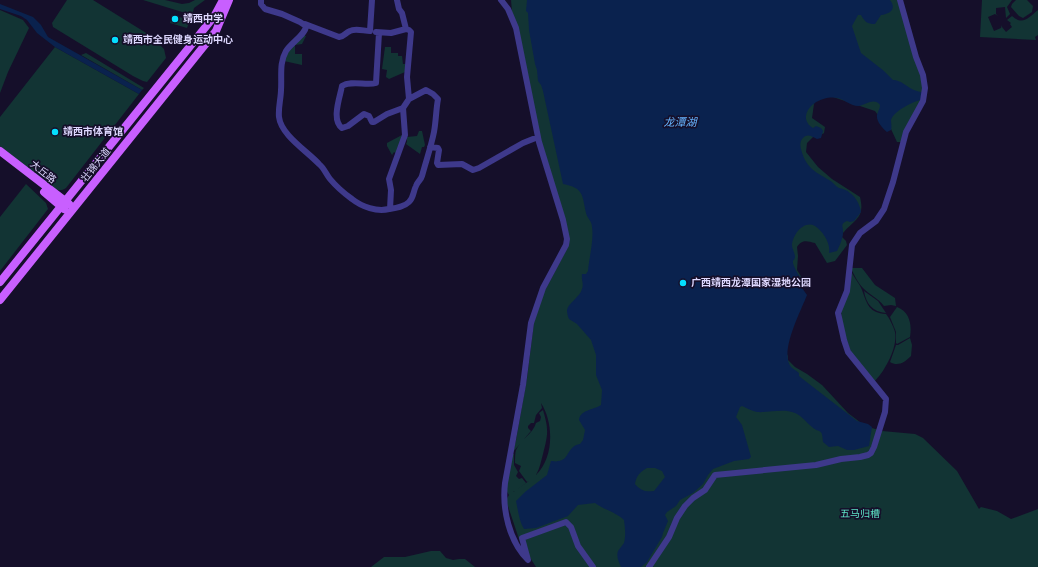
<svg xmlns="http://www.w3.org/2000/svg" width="1038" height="567" font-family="Signika,'Noto Sans SC',sans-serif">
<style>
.green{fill:#123434}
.water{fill:#0a224e;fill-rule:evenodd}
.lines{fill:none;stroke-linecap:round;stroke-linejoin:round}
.minor{stroke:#3e398b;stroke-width:6}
.major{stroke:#c85fff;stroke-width:8}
.poi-dot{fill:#04dfff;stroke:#150f2a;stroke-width:1.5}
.labels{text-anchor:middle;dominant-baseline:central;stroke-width:3.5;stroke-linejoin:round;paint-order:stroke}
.poi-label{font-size:10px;font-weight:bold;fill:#ded8ff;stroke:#150f2a;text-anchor:start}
.street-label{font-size:10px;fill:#ded8ff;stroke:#150f2a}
.park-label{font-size:10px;fill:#5ee5c7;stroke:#150f2a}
.water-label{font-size:11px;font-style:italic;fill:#66b4ff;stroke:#150f2a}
</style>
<rect width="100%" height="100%" fill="#150f2a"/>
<path class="green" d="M 67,0 L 93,0 L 151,36 L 164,49 L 166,58 L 147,82 L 143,81 L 133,76 L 53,27 L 52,23 Z
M 143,0 L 165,0 L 182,4 L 189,3 L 195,0 L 205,0 L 194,8 L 192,15 Z
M 511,0 L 902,0 L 926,90 L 901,142 L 897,142 L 891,129 L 883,122 L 875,111 L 833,97 L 819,96 L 814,104 L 812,118 L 825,127 L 824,133 L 821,135 L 814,136 L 807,143 L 806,152 L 818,167 L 832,179 L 860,197 C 865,218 856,218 843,233 L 842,237 L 846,241 L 847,245 L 835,261 L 827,263 L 815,243 C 807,241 802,239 797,247 L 798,256 L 797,270 L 802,278 L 801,289 L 781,344 L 788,356 L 788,360 L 795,367 L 807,374 L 822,385 L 848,413 L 865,426 L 882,431 L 915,434 L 923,438 L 957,471 L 979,509 L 981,507 L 997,511 L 1011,519 L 1038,509 L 1038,567 L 536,567 L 520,542 L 506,500 L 509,495 L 506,490 L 512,454 L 514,454 L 514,465 L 518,472 L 516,476 L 519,479 L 522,478 L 526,483 L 513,492 L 529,481 L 527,482 L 519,471 L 521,466 L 515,463 C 515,458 515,453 516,450 C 521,439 533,434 536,423 L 540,421 L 541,417 L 539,413 L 543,410 C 549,430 548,434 543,454 C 541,461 540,468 536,475 C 554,458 554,423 541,403 L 542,408 L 536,415 L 534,423 L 531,423 L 528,426 L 528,428 L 531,431 L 513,452 L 516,440 L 527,378 L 534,322 L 543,294 L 568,247 L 536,133 L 512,12 Z
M 982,0 L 1012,0 L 1007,7 L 1010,14 L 1006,18 L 1005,7 L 996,8 L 996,14 L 998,16 L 995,14 L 988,17 L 994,31 L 1001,28 L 1002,25 L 1002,27 L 1006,32 L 1012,27 L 1010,24 L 1011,23 L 1007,20 L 1012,16 C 1023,26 1029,17 1038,10 L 1038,35 L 1035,37 L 1036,40 L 980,37 Z
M 1016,0 L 1027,0 L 1033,6 L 1032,12 L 1023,18 L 1019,16 L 1011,7 L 1012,4 Z
M 0,10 L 23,20 L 29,28 L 8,72 L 0,93 Z
M 172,15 L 190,20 L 187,28 L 170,23 Z
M 303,35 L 306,36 L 302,44 L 295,45 L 295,54 L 302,54 L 302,65 L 284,61 C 287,50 294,41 303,35 Z
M 55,47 L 139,94 L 66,188 C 60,192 55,190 50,186 L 0,146 L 0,117 Z
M 385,47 L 391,47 L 391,53 L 398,53 L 398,56 L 402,56 L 403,64 L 407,64 L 405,72 L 389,79 L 386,77 L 387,70 L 382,69 Z
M 86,53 L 144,88 L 142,90 L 81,55 Z
M 419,131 L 422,131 L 425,145 L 424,147 L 422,147 L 420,154 L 406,144 L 407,142 L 407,137 L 417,136 Z
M 402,135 L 397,154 L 394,152 L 392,155 L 387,146 L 387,143 Z
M 26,184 L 46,203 L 48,209 L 0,271 L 0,217 Z
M 851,268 L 862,268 L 875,285 L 895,298 L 896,306 L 891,305 L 884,306 C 878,298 870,295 863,288 C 858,283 854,275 851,268 Z
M 851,271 C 854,278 860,284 862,290 C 867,304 869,313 886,314 C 890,319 893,326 895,332 C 898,347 885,371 874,382 L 853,358 L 842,326 L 841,310 Z
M 864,291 L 878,301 L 886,313 C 873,312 866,304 864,291 Z
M 897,307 C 910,312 912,325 910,337 L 897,344 L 896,343 L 896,332 L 890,317 Z
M 910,338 L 912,345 L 911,356 C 905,362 898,367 890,362 L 896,345 L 898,345 Z
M 431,551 L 440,551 L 446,558 L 453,560 L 459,559 L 465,559 L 475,567 L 371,567 L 384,557 L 405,557 Z"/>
<path class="water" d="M 527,0 L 890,0 C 897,9 890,14 881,15 L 875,24 C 867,24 865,22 861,15 L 858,15 L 852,26 L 861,53 L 884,71 L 893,80 C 901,80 907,87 914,90 C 919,92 923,92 927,94 L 925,99 C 916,100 894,110 891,120 C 891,123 892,127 891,130 L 887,132 C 882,128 876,121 877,115 C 878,111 880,109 880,105 C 874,97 866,105 858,106 C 851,106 845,100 838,98 C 825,95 805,104 806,119 C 807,123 809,126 813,128 L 816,126 L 821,128 L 823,131 L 821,138 L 817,139 C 812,137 808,133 803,138 C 800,141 800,145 801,149 C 806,168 814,171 829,180 C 833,182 835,186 839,188 C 843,189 847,190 850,193 C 856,197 860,205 861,212 L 854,221 L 850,222 L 847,221 C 840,224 843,226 843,232 C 843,238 840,245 837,251 L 829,253 C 831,244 823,231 815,226 C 804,220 793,234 792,245 C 792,249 795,253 795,257 C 794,262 793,258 793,263 C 794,268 800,278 804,282 L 802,288 L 807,295 C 801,311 779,352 791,367 C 793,369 797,371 799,373 L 799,376 L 804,380 L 857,421 L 868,424 L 872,427 L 869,446 L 854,450 L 847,450 L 838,446 L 829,447 L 823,442 C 822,427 820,434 812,427 C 806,422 802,416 795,413 C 783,408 769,413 757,412 C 752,411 747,408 742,406 L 740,407 L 736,417 L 742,425 L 751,457 L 749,459 L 734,461 L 713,469 L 708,475 L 703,484 L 693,493 L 680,500 L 676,506 L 667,512 L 665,515 L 668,521 L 663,533 L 662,537 L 647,562 L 641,567 L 621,567 C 619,562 616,557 618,551 C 620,548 622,546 624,543 C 626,535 625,528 624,520 C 616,512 604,510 595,503 L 578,505 L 568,516 L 536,528 L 524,529 C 519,521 518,510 516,501 L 525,492 L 547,475 L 551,461 C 554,461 556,462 558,461 C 569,461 567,446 580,444 L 583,440 L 585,430 L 579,420 C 580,410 593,410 601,405 L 602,390 L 596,375 L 596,355 L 591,340 L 577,324 L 569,319 C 568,317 567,313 567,310 C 568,303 580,297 582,289 C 584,284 581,279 582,274 L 586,274 L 588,271 C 589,258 594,240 592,227 C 592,221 587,218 586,213 C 582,195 584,188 563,184 L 543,91 L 541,85 L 538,81 L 537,70 L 535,64 L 529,30 L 528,13 L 526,11 ZM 647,468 L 655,468 L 662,471 L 665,477 L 654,491 C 646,492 641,491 635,484 C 636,476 640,472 647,468 Z
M 0,4 L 33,17 L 41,25 L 48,37 L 142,90 L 139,94 L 55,47 L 37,33 L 27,20 L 21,16 L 0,9 Z"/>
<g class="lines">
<path class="minor" d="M 261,0 L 261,4 L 265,9 L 282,14 L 300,22 L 306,26 C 306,34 291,43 286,51 C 279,63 282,77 281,90 C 281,98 278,108 279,117 C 281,135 307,151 319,164 C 324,168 326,174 330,179 C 335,185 345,194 352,199 C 362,207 377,212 389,209 C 396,208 404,207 409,202 C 414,197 413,192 416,186 C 417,182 421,180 422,176 C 426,161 431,147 434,132 C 436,121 436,110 438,99 L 433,94 L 426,90 L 409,99
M 501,0 L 508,9 L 516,28 L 539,142 L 563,220 L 567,239 L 566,245 L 543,288 L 531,323 L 523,385 L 505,483 C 502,509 509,541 528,560 L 522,538 L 566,522 L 571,527 L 578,546 L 593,567
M 305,24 L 339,37 C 345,36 345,33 350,31 C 355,28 364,31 370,31 L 372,0
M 376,32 L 391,33 L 406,29
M 379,33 L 376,83 C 367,86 351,80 342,86 C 340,97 331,120 342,128 L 348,126 L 364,114 L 369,116 L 372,122 L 374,122 L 387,114 L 403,108 L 409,99 L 407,77 L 411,32 L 409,30 L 406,29 L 402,13 L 399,9 L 397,0
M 430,147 L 438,148 L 439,150 L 437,163 L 438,165 L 462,164 L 473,170 L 479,168 L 523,143 L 538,137
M 390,209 L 391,190 L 389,179 L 405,135 L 403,108
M 649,567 L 669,537 L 677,518 L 685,506 L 693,498 L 705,490 L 715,475 L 816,465 L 841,459 L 860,457 L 868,455 L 871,453 L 874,447 L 885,412 L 886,399 L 848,352 L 844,340 L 838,313 L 847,291 L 852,245 L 860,233 L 876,221 L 884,209 L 893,182 L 906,132 L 923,101 L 925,88 L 923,75 L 916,57 L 900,0"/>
<path class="major" d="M 0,151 L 69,204
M 44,192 L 64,209
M 0,282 L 208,24 L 215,15 L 223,0
M 0,300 L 216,31 L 229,0"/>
</g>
<g class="poi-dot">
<circle cx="175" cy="19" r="4"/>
<circle cx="115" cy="40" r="4"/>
<circle cx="55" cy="132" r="4"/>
<circle cx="683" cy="283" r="4"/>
</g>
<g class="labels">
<g class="poi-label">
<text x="183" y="19">靖西中学</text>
<text x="123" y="40">靖西市全民健身运动中心</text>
<text x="63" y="132">靖西市体育馆</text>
<text x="691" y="283">广西靖西龙潭国家湿地公园</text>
</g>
<g class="street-label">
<text transform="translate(96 165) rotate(-51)">壮锦大道</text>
<text transform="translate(43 172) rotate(39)">大丘路</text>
</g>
<g class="park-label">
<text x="860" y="514">五马归槽</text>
</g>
<g class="water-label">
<text x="680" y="122">龙潭湖</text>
</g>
</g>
</svg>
